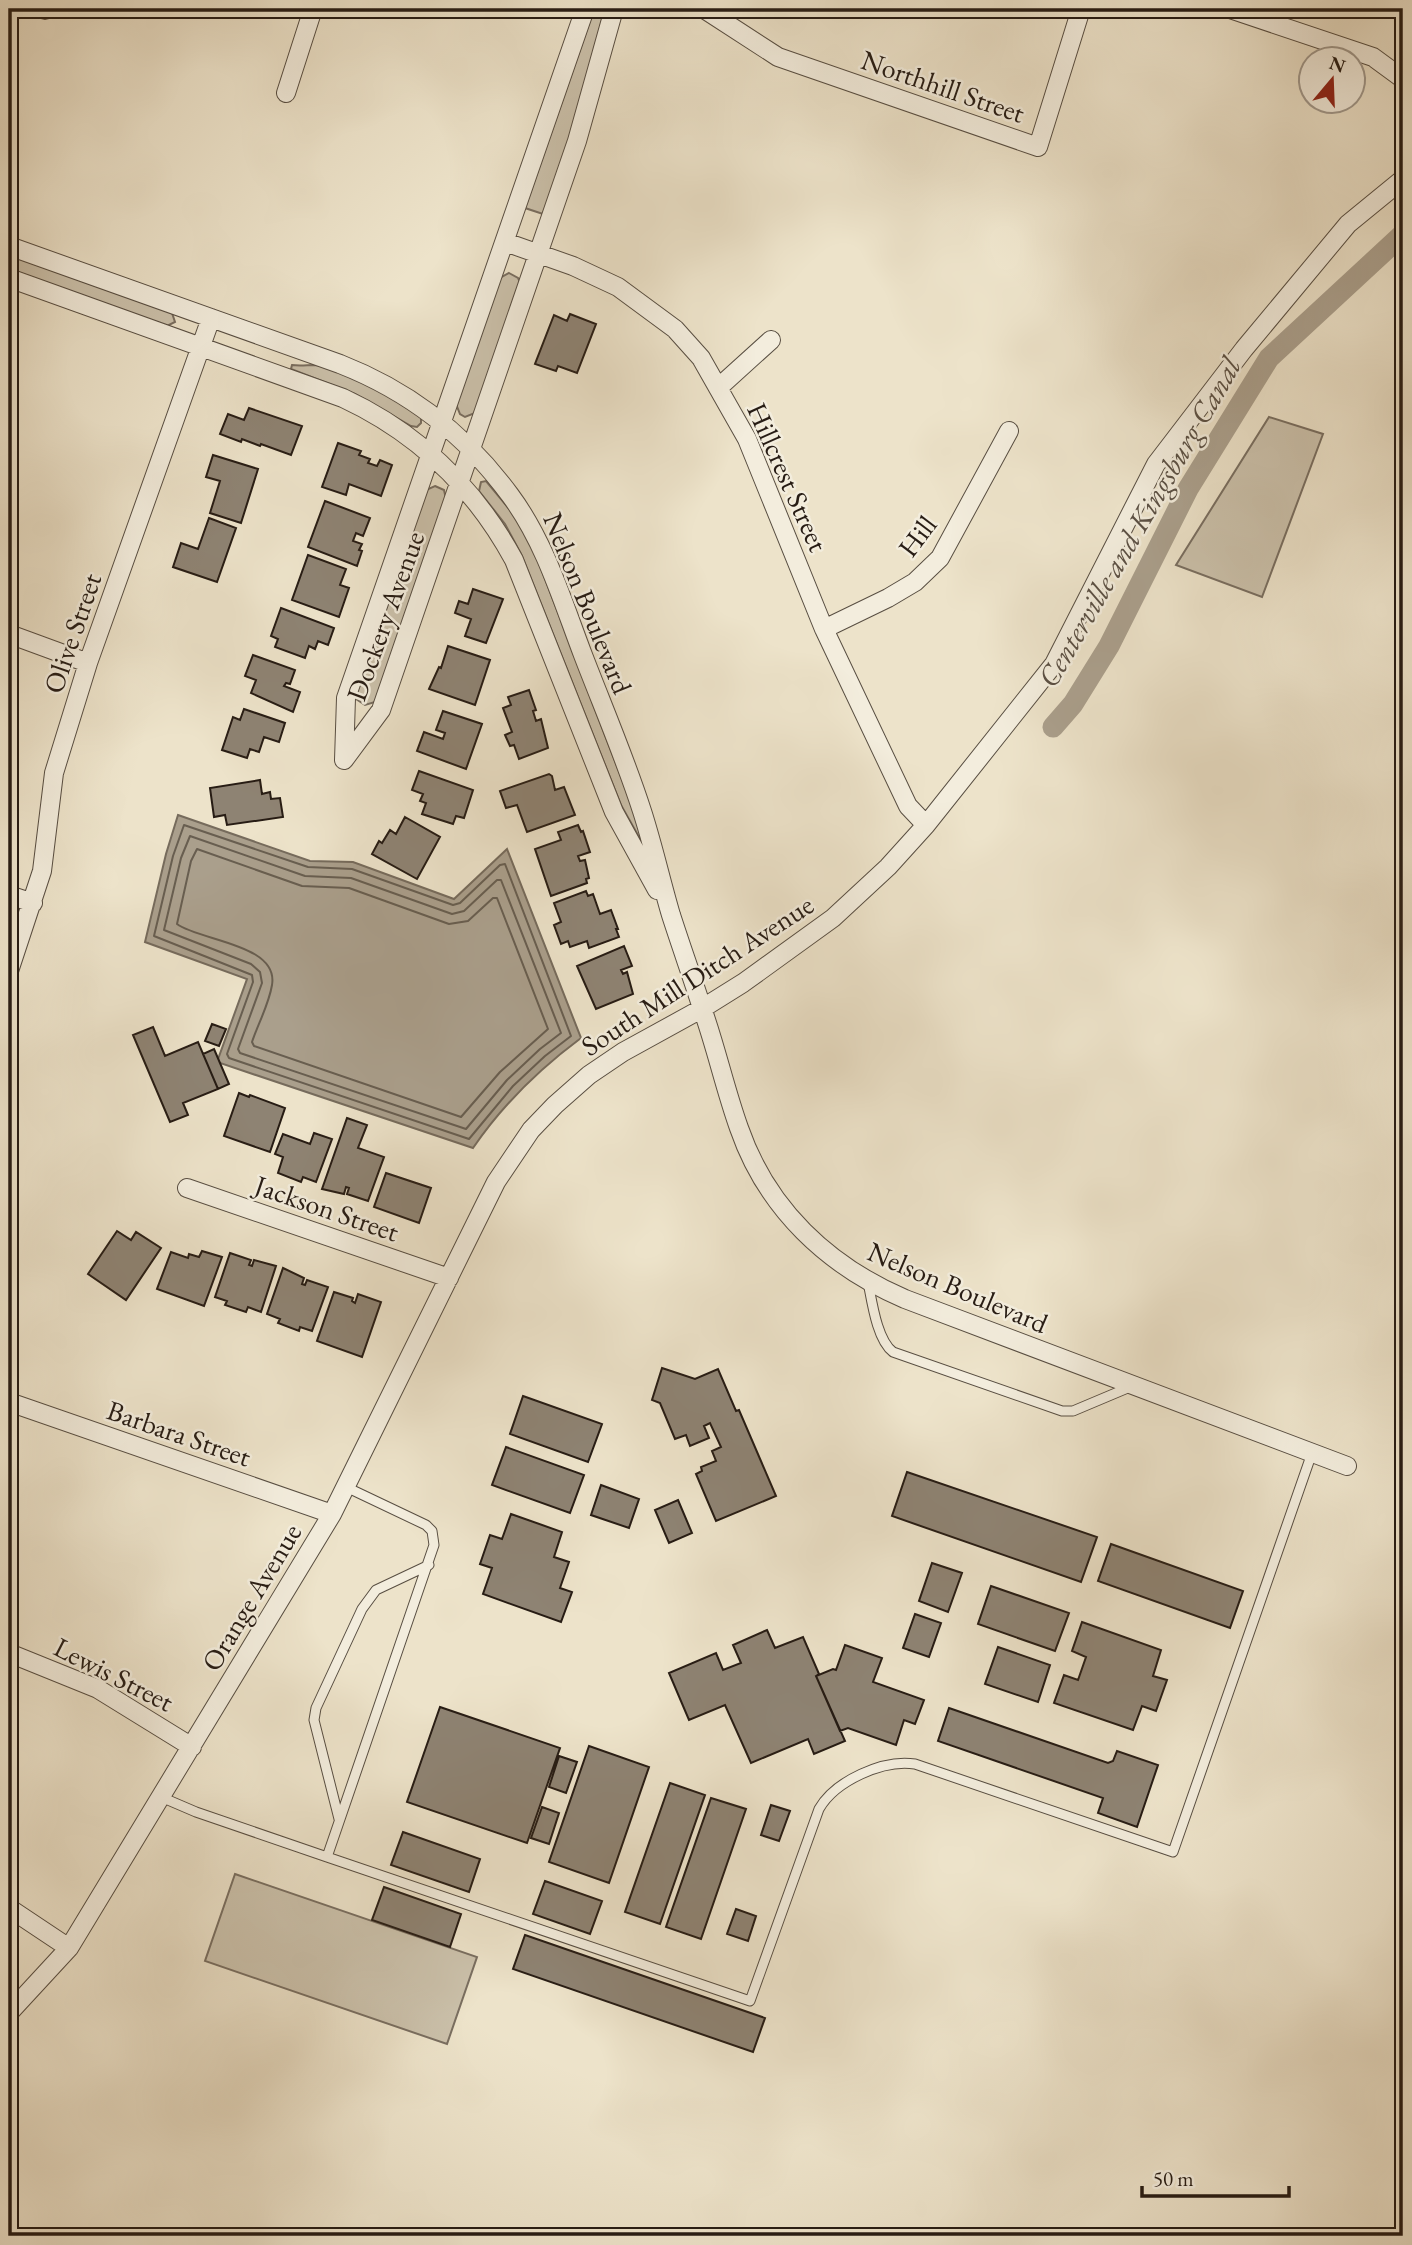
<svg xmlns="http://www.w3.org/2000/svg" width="1412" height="2245" font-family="'EB Garamond',serif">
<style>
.green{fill:#cbc1ab;stroke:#796e60;stroke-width:2}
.water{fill:#aa9f8c;stroke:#766b5c;stroke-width:2}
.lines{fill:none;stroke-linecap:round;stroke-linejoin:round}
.shore{stroke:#685e50;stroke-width:2}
.canal{stroke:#aa9f8c;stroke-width:21}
.building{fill:#8e8373;stroke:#271c14;stroke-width:2}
.lane-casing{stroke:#584e42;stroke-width:11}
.street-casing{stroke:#584e42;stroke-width:20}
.lane{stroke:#f3eddd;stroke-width:9}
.street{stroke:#f3eddd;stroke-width:18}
.labels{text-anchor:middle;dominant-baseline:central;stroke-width:5;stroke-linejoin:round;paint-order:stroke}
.street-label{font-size:28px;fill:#271c14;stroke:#f3eddd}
.water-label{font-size:30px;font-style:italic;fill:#5b5044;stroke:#f3eddd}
</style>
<rect width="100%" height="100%" fill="#ede3ca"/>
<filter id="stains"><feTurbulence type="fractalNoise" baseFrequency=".00286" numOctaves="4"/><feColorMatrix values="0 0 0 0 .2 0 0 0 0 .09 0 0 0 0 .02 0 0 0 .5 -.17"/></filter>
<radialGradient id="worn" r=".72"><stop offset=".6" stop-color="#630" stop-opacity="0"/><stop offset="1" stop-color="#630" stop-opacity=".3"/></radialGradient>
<path class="green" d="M 594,9 L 605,9 L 573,129 L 543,214 L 525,208 Z
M 9,255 L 172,313 L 175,322 L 167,326 L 9,269 Z
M 509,273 L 518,278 L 520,282 L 475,413 L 465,417 L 460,414 L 456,404 L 500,278 Z
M 292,365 C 300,366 307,365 315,365 C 350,369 392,398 421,417 L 421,423 L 417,427 L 411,426 L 355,394 L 291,369 Z
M 1269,417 L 1323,434 L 1262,597 L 1176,565 Z
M 486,481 L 515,516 L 532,545 L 650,852 L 648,853 L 621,805 L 521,554 L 505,524 L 479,491 L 481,482 Z
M 435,486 L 444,490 L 446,499 L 375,702 L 365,705 L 356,699 L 356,693 L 426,490 Z
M 235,1874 L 477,1957 L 447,2044 L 205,1961 Z"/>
<path class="water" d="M 178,815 L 310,861 L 353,862 L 454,899 L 507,849 L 581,1038 C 538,1070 503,1104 473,1148 L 217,1062 L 247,979 L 145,942 L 166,854 Z"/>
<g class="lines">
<path class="shore" d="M 184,825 L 308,867 L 352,869 L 453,905 L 460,903 L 500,865 L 505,864 L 571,1036 L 545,1056 L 513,1086 L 469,1139 L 229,1058 L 227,1054 L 253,982 L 252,975 L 154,936 L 173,856 Z
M 190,836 L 305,876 L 351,878 L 452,914 L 464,911 L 497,880 L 501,880 L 561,1033 L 540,1049 L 507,1080 L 466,1129 L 240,1053 L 238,1049 L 262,983 L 260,972 L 251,964 L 164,930 L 181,858 Z
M 197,849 L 302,886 L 349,888 L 449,924 L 468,921 L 493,898 L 497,898 L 548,1029 L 500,1072 L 461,1117 L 254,1046 L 252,1042 C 258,1024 269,1004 272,985 C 279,944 200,941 177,924 L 191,861 Z"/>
<path class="canal" d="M 1053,727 L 1073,704 L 1109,646 L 1188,489 L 1269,358 L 1403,234"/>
</g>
<path class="building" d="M 570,314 L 596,324 L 577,373 L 558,366 L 556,371 L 535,364 L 554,315 L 567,321 Z
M 249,408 L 302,426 L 291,455 L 261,444 L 260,446 L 242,439 L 241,442 L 220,434 L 228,414 L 244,420 Z
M 338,443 L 361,451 L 359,455 L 370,459 L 368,463 L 377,466 L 380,460 L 392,465 L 381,496 L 349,484 L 346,495 L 322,487 Z
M 213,455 L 258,469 L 241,523 L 210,513 L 220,481 L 206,477 Z
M 325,501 L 370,518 L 363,536 L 356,533 L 353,541 L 362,544 L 359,550 L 362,551 L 357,566 L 308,547 Z
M 209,518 L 236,528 L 217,582 L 173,567 L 181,543 L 198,549 Z
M 308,555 L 346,569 L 340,585 L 349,588 L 339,617 L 292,600 Z
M 473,589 L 503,599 L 486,643 L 465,636 L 471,619 L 455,613 L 459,601 L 468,604 Z
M 281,608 L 334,628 L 328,645 L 318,641 L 315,649 L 309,646 L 305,658 L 275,647 L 278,639 L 271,636 Z
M 448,646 L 490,660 L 475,705 L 429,689 L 439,667 L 441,668 Z
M 253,655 L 295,670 L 290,684 L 286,683 L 284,686 L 300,692 L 293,712 L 251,693 L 256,680 L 245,676 Z
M 529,690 L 536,710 L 533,711 L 536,721 L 541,719 L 548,748 L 519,759 L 514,745 L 510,746 L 505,735 L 512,732 L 503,708 L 511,705 L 508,697 Z
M 244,709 L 285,723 L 279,742 L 264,737 L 259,752 L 250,749 L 247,758 L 222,750 L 233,717 L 240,720 Z
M 443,711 L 482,724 L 466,769 L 417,751 L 424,732 L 443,739 L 445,733 L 436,730 Z
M 419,771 L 473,790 L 464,818 L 456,816 L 453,824 L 422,814 L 426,803 L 420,801 L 423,794 L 412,790 Z
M 549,774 L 552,776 L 555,790 L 564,787 L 575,815 L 527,832 L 517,805 L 506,808 L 500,791 Z
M 260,780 L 262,794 L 270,792 L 271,799 L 280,798 L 283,817 L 227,825 L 225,815 L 214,817 L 210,788 Z
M 405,817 L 440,837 L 417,879 L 372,854 L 379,841 L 382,843 L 390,830 L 396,834 Z
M 578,825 L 581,832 L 583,831 L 590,852 L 578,856 L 580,861 L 585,860 L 589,878 L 586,879 L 587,883 L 551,896 L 535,849 L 561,840 L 558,832 Z
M 586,891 L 588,896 L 593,894 L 600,914 L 611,910 L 618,929 L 616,929 L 619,937 L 589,948 L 587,941 L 570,947 L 568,941 L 561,944 L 554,925 L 561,922 L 554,903 Z
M 624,946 L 632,966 L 621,970 L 623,974 L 627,972 L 633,994 L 596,1009 L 577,966 Z
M 212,1024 L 226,1029 L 219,1046 L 205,1041 Z
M 153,1027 L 165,1056 L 198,1042 L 218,1089 L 183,1103 L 188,1115 L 170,1122 L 133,1035 Z
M 214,1049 L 229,1084 L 218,1089 L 203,1054 Z
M 239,1093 L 249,1097 L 250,1095 L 285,1108 L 270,1152 L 224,1136 Z
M 347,1118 L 367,1125 L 358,1148 L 384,1157 L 368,1201 L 347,1194 L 349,1188 L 346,1187 L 344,1194 L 322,1189 Z
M 314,1133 L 332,1139 L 316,1182 L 303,1177 L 301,1182 L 278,1173 L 283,1157 L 275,1154 L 283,1134 L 310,1144 Z
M 386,1173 L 431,1188 L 419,1223 L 374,1207 Z
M 117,1231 L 131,1240 L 136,1232 L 161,1248 L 126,1300 L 88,1274 Z
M 202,1251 L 222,1257 L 204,1306 L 157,1289 L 171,1252 L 188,1258 L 189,1254 L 199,1257 Z
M 230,1253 L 251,1260 L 249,1265 L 252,1266 L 254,1260 L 276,1266 L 261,1312 L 248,1307 L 246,1312 L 225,1305 L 227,1301 L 215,1297 Z
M 283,1268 L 304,1278 L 302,1284 L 305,1285 L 307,1280 L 328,1287 L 312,1331 L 300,1327 L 299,1331 L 278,1323 L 280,1319 L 267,1314 Z
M 334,1292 L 353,1298 L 352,1301 L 355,1303 L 358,1294 L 381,1302 L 362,1357 L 317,1341 Z
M 662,1368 L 695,1379 L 718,1369 L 736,1411 L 739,1410 L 776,1496 L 716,1521 L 696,1474 L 702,1471 L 701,1467 L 716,1461 L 712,1451 L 721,1447 L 710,1423 L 704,1426 L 709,1438 L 690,1446 L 686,1435 L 675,1439 L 660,1403 L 652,1400 Z
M 523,1396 L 602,1424 L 588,1462 L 510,1434 Z
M 506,1447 L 584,1475 L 570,1513 L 492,1485 Z
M 907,1472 L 1097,1537 L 1081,1582 L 892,1516 Z
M 601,1485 L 639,1499 L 629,1528 L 591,1515 Z
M 678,1500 L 692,1533 L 669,1543 L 655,1510 Z
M 511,1514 L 562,1532 L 554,1557 L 569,1562 L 560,1588 L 572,1592 L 561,1622 L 483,1594 L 492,1568 L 480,1564 L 490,1535 L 502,1539 Z
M 1111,1544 L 1243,1591 L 1230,1628 L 1098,1581 Z
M 932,1563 L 962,1573 L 948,1612 L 919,1601 Z
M 991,1586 L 1069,1613 L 1055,1651 L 978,1624 Z
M 915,1614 L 941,1623 L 929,1657 L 903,1648 Z
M 1082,1622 L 1161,1650 L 1153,1676 L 1167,1680 L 1156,1711 L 1142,1706 L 1133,1730 L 1054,1703 L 1064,1675 L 1078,1680 L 1086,1657 L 1072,1651 Z
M 767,1630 L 775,1648 L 803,1637 L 819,1674 L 816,1676 L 845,1741 L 814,1754 L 808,1739 L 751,1763 L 725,1705 L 689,1720 L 669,1673 L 716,1653 L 723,1670 L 741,1663 L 733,1645 Z
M 845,1645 L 882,1658 L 873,1682 L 924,1700 L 915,1724 L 904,1720 L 896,1745 L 848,1728 L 840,1731 L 816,1676 L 833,1669 L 836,1670 Z
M 998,1647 L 1050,1665 L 1038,1702 L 985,1684 Z
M 440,1707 L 560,1748 L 527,1843 L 407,1802 Z
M 949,1708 L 1108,1763 L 1113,1761 L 1117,1751 L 1158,1765 L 1137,1827 L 1098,1813 L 1103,1798 L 938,1741 Z
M 589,1746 L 649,1767 L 609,1883 L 549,1862 Z
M 559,1756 L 577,1762 L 566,1793 L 549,1787 Z
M 670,1783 L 705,1795 L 660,1924 L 625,1912 Z
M 711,1798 L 746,1809 L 701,1939 L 666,1927 Z
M 771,1805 L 790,1811 L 779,1841 L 761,1835 Z
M 542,1807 L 559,1813 L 549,1844 L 531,1838 Z
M 403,1832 L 480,1859 L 469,1892 L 391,1865 Z
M 545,1881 L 602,1901 L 590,1934 L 533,1914 Z
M 384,1887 L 461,1914 L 450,1947 L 372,1920 Z
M 736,1909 L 756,1916 L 748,1941 L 727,1934 Z
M 525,1935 L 765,2018 L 753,2052 L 513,1969 Z"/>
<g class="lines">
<g class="lane-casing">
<path id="lane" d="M 868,1282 C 872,1302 877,1340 893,1352 L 1062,1411 L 1073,1411 L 1130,1387
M 161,1797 L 196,1812 L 327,1857 L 434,1545 L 432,1531 L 426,1525 L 346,1487
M 339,1819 L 314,1720 L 316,1708 L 362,1609 L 376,1590 L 429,1565
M 327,1857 L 750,2001 L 819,1809 C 835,1781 883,1759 915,1764 L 1173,1852 L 1312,1453"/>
</g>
<g class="street-casing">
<path id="street" d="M 704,9 L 778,57 L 1038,147 L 1081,9
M 1230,9 L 1373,57 L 1403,79
M 45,10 L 46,9
M 286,93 L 313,9
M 505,242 L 573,266 L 618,287 L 675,329 L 701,358 L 747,439 L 824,629 L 908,806 L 926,825
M 9,246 L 340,364 C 409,391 466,435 510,495 C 545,542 562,600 583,655 C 603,707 625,758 642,811 C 653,845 661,881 671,915 C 681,946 692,977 702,1008 C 716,1047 725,1089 739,1128 C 767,1209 828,1266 905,1299 L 1347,1466
M 9,278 L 343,398 C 418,433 475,488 514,560 L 614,812 L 657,890
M 718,388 L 771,340
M 824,629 L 888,598 L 915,582 L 940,558 L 1009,431
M 9,634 L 88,663
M 344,760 L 381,710 L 577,141 L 614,9
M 344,760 L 346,698 L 585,9
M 9,895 L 33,903
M 9,971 L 42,871 L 54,773 L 88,663 L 211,318
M 187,1188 L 449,1278
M 9,1402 L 332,1514
M 9,1653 L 98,1689 L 192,1747
M 9,1908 L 69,1948
M 9,2013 L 69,1948 L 332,1514 L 496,1182 L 531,1130 L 555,1105 L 589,1075 L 623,1052 L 703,1008 L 743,983 L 833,918 L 888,867 L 926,825 L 1054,664 L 1156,464 L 1244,349 L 1348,224 L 1403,179"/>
</g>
<use href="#lane" class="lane"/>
<use href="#street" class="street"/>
</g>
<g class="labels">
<g class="street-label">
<text transform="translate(943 86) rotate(19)">Northhill Street</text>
<text transform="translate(788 477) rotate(66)">Hillcrest Street</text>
<text transform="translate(917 536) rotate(-53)">Hill</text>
<text transform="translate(588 603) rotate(68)">Nelson Boulevard</text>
<text transform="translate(385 616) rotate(-70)">Dockery Avenue</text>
<text transform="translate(72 633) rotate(-71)">Olive Street</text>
<text transform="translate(697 975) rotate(-33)">South Mill Ditch Avenue</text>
<text transform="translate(327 1208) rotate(19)">Jackson Street</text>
<text transform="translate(958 1287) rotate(23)">Nelson Boulevard</text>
<text transform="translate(179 1433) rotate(19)">Barbara Street</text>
<text transform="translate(251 1597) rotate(-59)">Orange Avenue</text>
<text transform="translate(114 1674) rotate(27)">Lewis Street</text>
</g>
<g class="water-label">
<text transform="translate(1139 522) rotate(-60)">Centerville and Kingsburg Canal</text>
</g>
</g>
<rect width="1412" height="2245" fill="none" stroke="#ede3ca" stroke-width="35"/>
<rect x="10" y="10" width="1391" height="2224" fill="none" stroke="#271c14" stroke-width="3.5"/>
<rect x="18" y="18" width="1377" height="2210" fill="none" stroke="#271c14" stroke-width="2"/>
<g transform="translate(1332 80) rotate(19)"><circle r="33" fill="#f3eddd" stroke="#a1998d" stroke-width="2"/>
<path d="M0-5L12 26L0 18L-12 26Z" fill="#8f2418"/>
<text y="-10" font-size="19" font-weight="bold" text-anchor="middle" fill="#271c14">N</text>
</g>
<path d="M1142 2186v10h147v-10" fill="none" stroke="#271c14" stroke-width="3.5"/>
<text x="1153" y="2186" font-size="21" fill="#271c14" stroke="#f3eddd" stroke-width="5" paint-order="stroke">50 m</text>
<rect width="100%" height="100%" filter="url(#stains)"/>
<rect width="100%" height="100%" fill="url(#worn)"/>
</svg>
